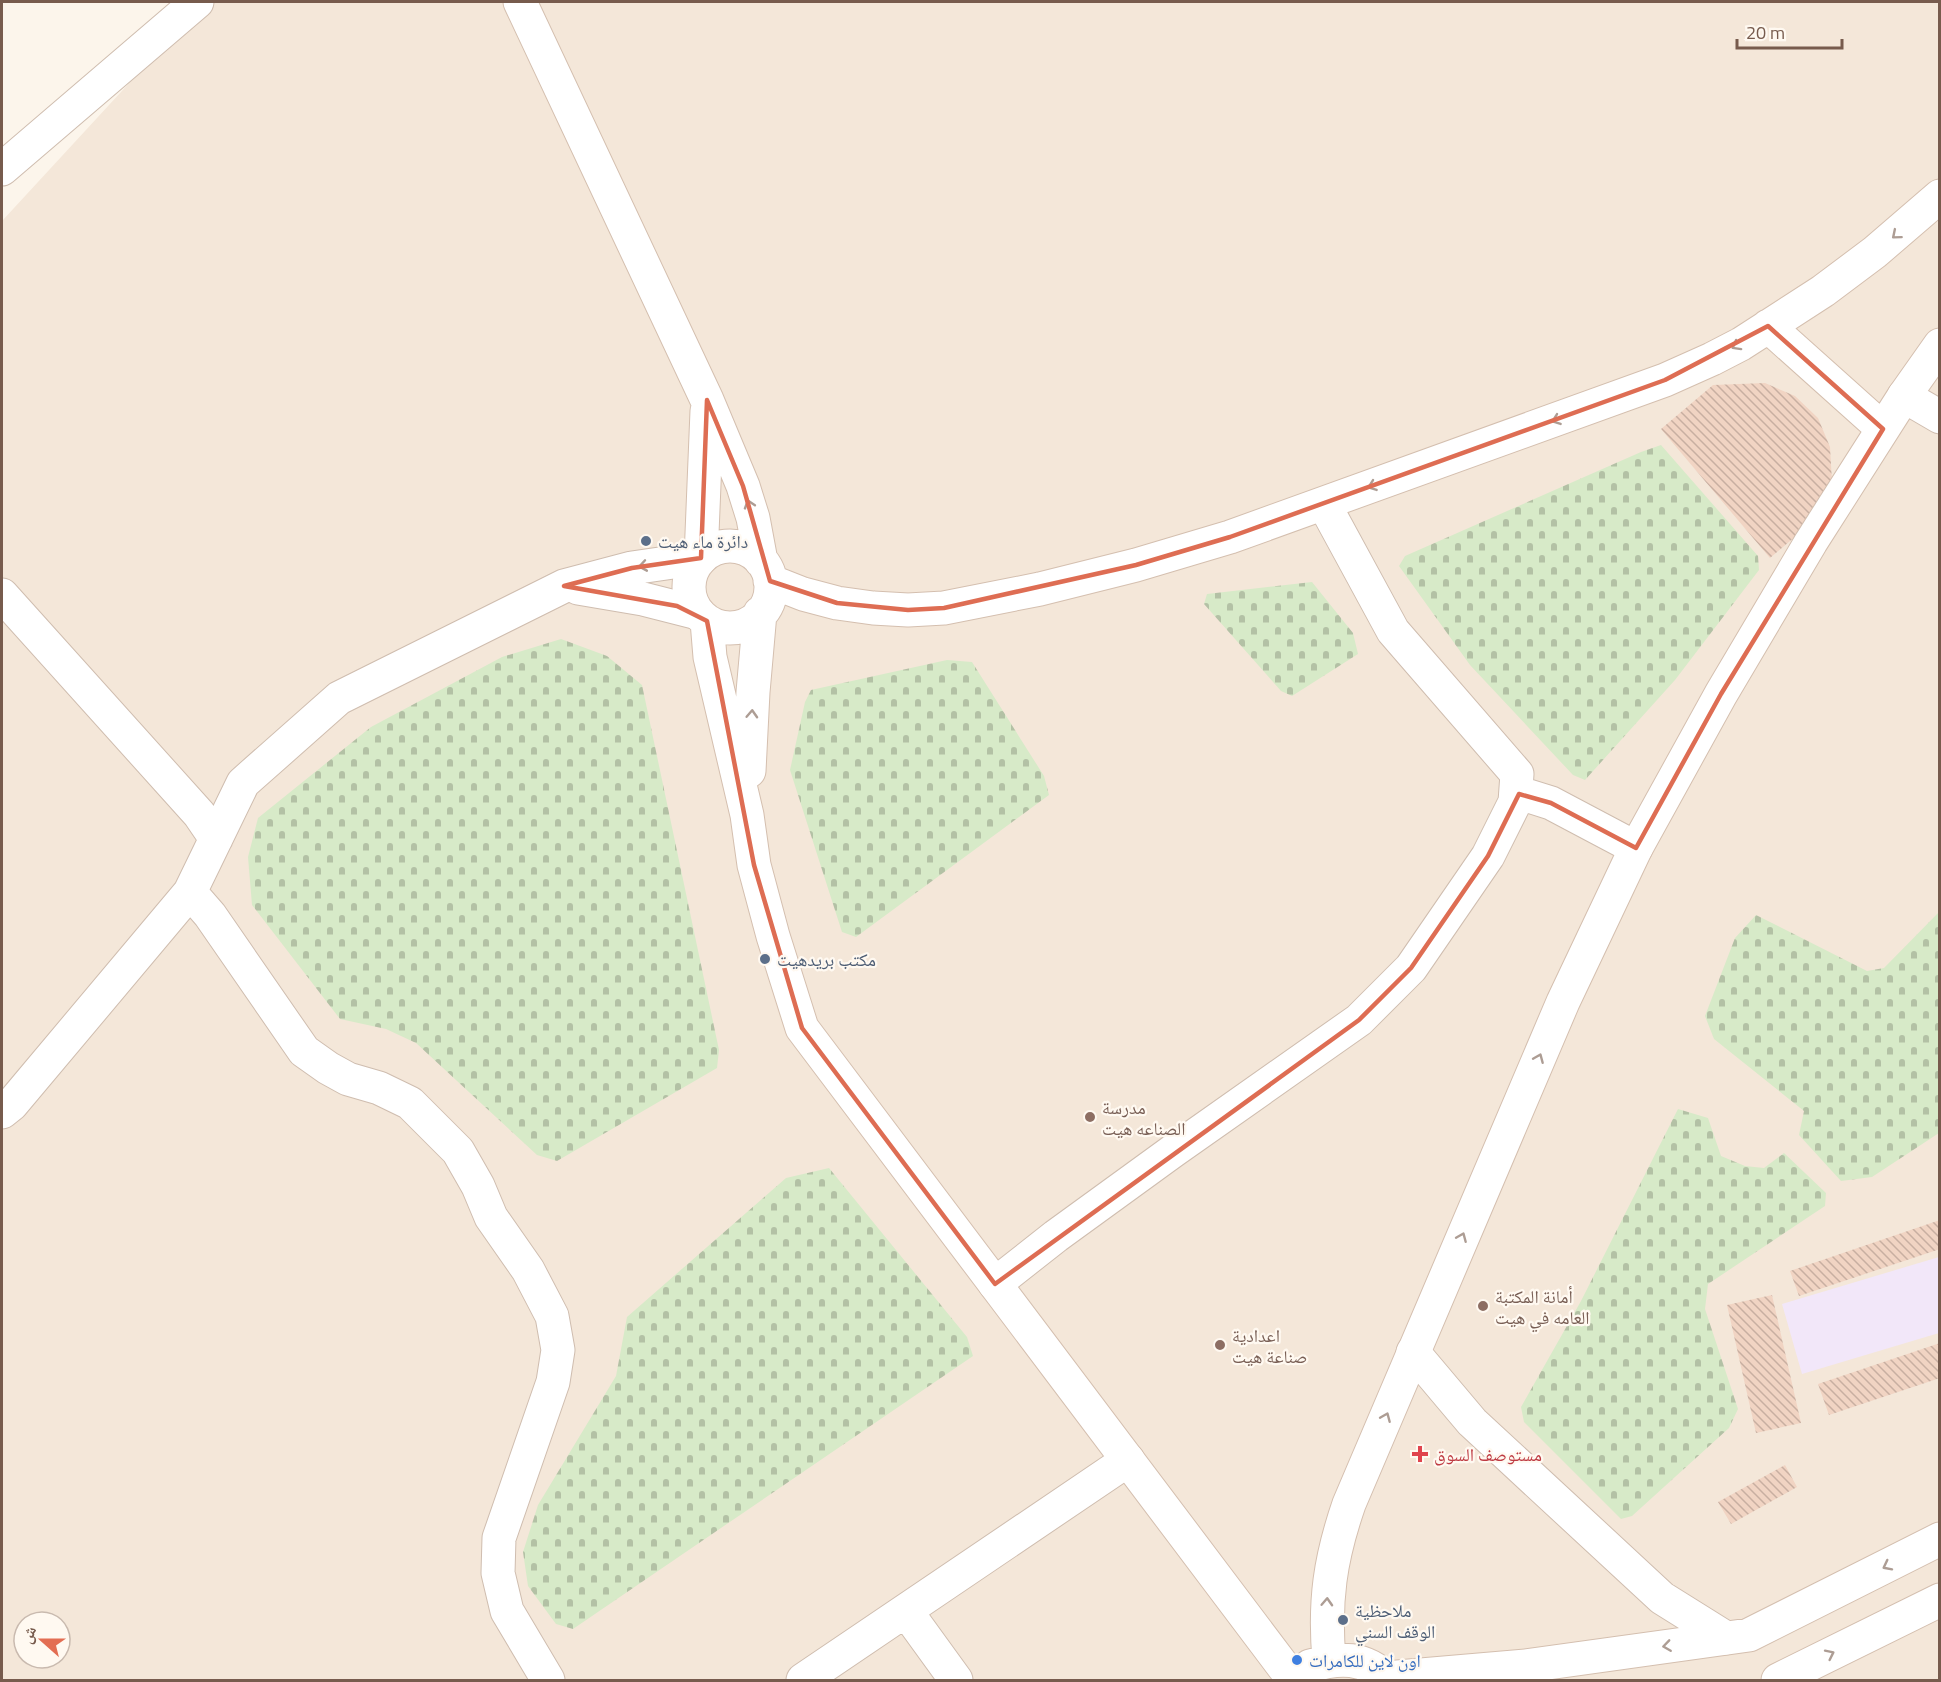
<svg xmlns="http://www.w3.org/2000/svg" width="1941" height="1682" font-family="'Titillium Web','Noto Naskh Arabic',sans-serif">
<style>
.residential{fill:#f4e7d9;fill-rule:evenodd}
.education{fill:#f2e7f9}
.cemetery{fill:url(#cemetery-stones)}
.building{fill:url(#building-back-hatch)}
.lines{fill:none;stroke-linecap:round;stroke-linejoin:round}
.street-casing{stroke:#cfbdaf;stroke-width:35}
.secondary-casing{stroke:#d4bfaf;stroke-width:35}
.street{stroke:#fff;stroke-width:33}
.secondary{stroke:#fff;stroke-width:33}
.oneway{stroke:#ad9d94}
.marked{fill:none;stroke:#de6d53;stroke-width:4.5;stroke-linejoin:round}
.service-dot{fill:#5c6f8a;stroke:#fff9f1;stroke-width:2}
.education-dot{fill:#8d6e63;stroke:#fff9f1;stroke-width:2}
.health-dot{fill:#e0444e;stroke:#fff9f1;stroke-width:2}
.shop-dot{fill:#3f7fe0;stroke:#fff9f1;stroke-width:2}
.labels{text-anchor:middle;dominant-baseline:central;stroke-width:4.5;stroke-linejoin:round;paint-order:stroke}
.service-label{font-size:18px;fill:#4e5e75;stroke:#fff9f1;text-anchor:start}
.education-label{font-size:18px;fill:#785e54;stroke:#fff9f1;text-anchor:start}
.health-label{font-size:18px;fill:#be3a42;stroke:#fff9f1;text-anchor:start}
.shop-label{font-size:18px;fill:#366cbe;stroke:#fff9f1;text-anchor:start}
</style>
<defs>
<pattern id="cemetery-stones" width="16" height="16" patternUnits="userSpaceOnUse" patternTransform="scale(1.5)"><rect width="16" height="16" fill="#d7eac8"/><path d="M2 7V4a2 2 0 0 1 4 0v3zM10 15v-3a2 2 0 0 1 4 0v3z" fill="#b3c1a5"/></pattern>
<pattern id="building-back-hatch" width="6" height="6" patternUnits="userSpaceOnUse" patternTransform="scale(1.5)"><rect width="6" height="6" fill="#f1d4c3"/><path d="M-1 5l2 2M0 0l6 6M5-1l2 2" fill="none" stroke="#c8afa1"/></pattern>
</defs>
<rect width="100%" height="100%" fill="#fcf5eb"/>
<path class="residential" d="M 204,2 L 1939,2 L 1939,1680 L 2,1680 L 2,221 ZM 24,1622 L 60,1622 L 60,1658 L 24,1658 Z"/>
<path class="education" d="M 1939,1257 L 1939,1333 L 1802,1374 L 1782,1304 Z"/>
<path class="cemetery" d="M 1661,445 L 1758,556 L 1759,570 L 1675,680 L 1585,780 L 1573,775 L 1470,665 L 1399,566 L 1405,556 L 1641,452 Z
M 1312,582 L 1353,633 L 1358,654 L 1292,696 L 1281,691 L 1204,604 L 1207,594 Z
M 561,639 L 607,656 L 642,685 L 719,1050 L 717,1068 L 557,1161 L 537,1155 L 416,1043 L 386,1029 L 340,1019 L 252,905 L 248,857 L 258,818 L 371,727 L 502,657 Z
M 947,660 L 972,662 L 1044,776 L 1049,795 L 856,937 L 842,932 L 790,770 L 805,702 L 811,690 Z
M 1939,912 L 1939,1133 L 1872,1177 L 1841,1181 L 1799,1135 L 1804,1111 L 1714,1039 L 1705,1016 L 1735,938 L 1756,915 L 1867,971 L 1884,968 Z
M 1678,1109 L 1708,1118 L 1721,1156 L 1745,1166 L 1764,1168 L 1784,1153 L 1826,1193 L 1825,1206 L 1708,1284 L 1705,1309 L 1738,1409 L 1729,1428 L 1632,1516 L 1621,1519 L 1524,1422 L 1521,1407 L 1581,1301 Z
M 829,1168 L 967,1337 L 973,1356 L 573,1629 L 556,1624 L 528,1586 L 523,1552 L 538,1505 L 616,1376 L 627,1317 L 786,1178 Z"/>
<path class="building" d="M 1765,383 L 1795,396 L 1818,418 L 1830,447 L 1832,482 L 1810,524 L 1770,558 L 1661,429 L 1713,385 Z
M 1940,1220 L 1940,1249 L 1799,1296 L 1790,1271 Z
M 1772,1295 L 1801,1423 L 1756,1433 L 1727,1305 Z
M 1940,1343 L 1940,1378 L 1829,1415 L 1818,1384 Z
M 1785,1465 L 1797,1487 L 1731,1524 L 1718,1502 Z"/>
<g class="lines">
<g class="street-casing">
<path id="street" d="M 2,169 L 197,2
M 1904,396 L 1940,417
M 578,588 L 643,599 L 698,613
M 2,595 L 199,814 L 216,839
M 1516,792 L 1551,803 L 1636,848
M 190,892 L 210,915 L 304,1051 L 328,1068 L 348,1079 L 379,1088 L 410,1103 L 458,1151 L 478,1186 L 491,1217 L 528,1270 L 552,1316 L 558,1350 L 553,1382 L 499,1538 L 498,1573 L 507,1611 L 548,1680
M 2,1112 L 12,1104 L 190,892 L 243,783 L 339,698 L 564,586 L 632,568 L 701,558
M 995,1284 L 1056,1236 L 1173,1151 L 1359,1020 L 1411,968 L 1488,856 L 1515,802 L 1517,774 L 1393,631 L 1324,504
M 1413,1352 L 1472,1422 L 1662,1598 L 1726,1638
M 906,1611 L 956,1680
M 803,1680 L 1128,1460"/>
</g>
<g class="secondary-casing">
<path id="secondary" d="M 520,2 L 707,400 L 743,486 L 753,518 L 761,561
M 1768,326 L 1883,429
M689 587a41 41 0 1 1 82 0a41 41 0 1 1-82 0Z
M 701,558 L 707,411
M 770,581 L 803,594 L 837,603 L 873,608 L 908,610 L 944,608 L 1040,589 L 1136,565 L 1230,537 L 1665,380 L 1712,359 L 1741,344 L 1823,291 L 1875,252 L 1940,196
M 707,621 L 710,657 L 747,815 L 754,865 L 773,936 L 802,1028 L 1292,1678
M 749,771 L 753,692 L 760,613
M 1329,1660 C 1324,1601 1330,1559 1349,1504 L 1563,1002 L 1636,848 L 1721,694 L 1811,542 L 1904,396 L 1940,345
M 1310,1666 C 1339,1657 1365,1656 1388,1680
M 1386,1678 L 1526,1666 L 1749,1635 L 1940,1539
M 1778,1680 L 1940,1600"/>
</g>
<use href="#street" class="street"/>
<use href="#secondary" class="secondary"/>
</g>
<defs><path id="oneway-chevron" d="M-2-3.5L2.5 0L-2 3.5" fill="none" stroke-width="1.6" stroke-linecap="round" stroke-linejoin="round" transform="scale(1.5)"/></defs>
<g class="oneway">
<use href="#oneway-chevron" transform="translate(1896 235) rotate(140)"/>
<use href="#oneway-chevron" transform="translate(1736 346) rotate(151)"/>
<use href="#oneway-chevron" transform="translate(1556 420) rotate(160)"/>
<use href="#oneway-chevron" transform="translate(1372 486) rotate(160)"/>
<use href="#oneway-chevron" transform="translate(749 504) rotate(-108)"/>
<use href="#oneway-chevron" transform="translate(643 566) rotate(170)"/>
<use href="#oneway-chevron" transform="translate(752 714) rotate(-87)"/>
<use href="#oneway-chevron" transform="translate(1539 1058) rotate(-67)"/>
<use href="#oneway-chevron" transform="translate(1462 1237) rotate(-67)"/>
<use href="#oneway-chevron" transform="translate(1386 1417) rotate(-67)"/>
<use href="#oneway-chevron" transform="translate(1887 1566) rotate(153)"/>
<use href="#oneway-chevron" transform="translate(1327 1602) rotate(-87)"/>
<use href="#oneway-chevron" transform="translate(1667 1646) rotate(172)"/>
<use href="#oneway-chevron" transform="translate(1830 1654) rotate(-26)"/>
</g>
<path class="marked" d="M 1768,326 L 1883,429 L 1721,694 L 1636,848 L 1551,803 L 1519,794 L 1488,856 L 1411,968 L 1359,1020 L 995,1284 L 802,1028 L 754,865 L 707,621 L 677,606 L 564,586 L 632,568 L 701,558 L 707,400 L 743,486 L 770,581 L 837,603 L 908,610 L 944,608 L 1136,565 L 1230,537 L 1665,380 Z"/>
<g class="service-dot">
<circle cx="646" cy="541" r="6"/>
<circle cx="765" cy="959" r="6"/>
<circle cx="1343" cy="1620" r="6"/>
</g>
<g class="education-dot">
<circle cx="1090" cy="1117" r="6"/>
<circle cx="1483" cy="1306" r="6"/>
<circle cx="1220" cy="1345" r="6"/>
</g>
<path class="health-dot" d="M1417 1445h6v6h6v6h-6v6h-6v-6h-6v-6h6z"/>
<circle class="shop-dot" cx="1297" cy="1660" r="6"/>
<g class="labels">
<g class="service-label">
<text x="658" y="541">دائرة ماء هيت</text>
<text x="777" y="959">مكتب بريدهيت</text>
<text x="1355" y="1610">ملاحظية<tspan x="1355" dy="21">الوقف السني</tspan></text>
</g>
<g class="education-label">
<text x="1102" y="1107">مدرسة<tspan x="1102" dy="21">الصناعه هيت</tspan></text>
<text x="1495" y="1296">أمانة المكتبة<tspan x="1495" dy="21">العامه في هيت</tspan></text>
<text x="1232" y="1335">اعدادية<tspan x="1232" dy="21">صناعة هيت</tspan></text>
</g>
<g class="health-label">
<text x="1434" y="1454">مستوصف السوق</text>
</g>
<g class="shop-label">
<text x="1309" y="1660">اون لاين للكامرات</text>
</g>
</g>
<rect width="1941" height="1682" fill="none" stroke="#775b4d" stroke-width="6"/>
<g transform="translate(42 1640) rotate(291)"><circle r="28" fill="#fff9f1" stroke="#c9baaf" stroke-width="1.5"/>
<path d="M0-4.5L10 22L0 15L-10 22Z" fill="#e36e53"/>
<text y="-9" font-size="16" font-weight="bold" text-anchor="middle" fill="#775b4d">ش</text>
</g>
<path d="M1737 39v9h105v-9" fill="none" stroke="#775b4d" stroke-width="3"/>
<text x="1746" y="39" font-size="18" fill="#775b4d" stroke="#fff9f1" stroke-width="4.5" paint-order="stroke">20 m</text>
</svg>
